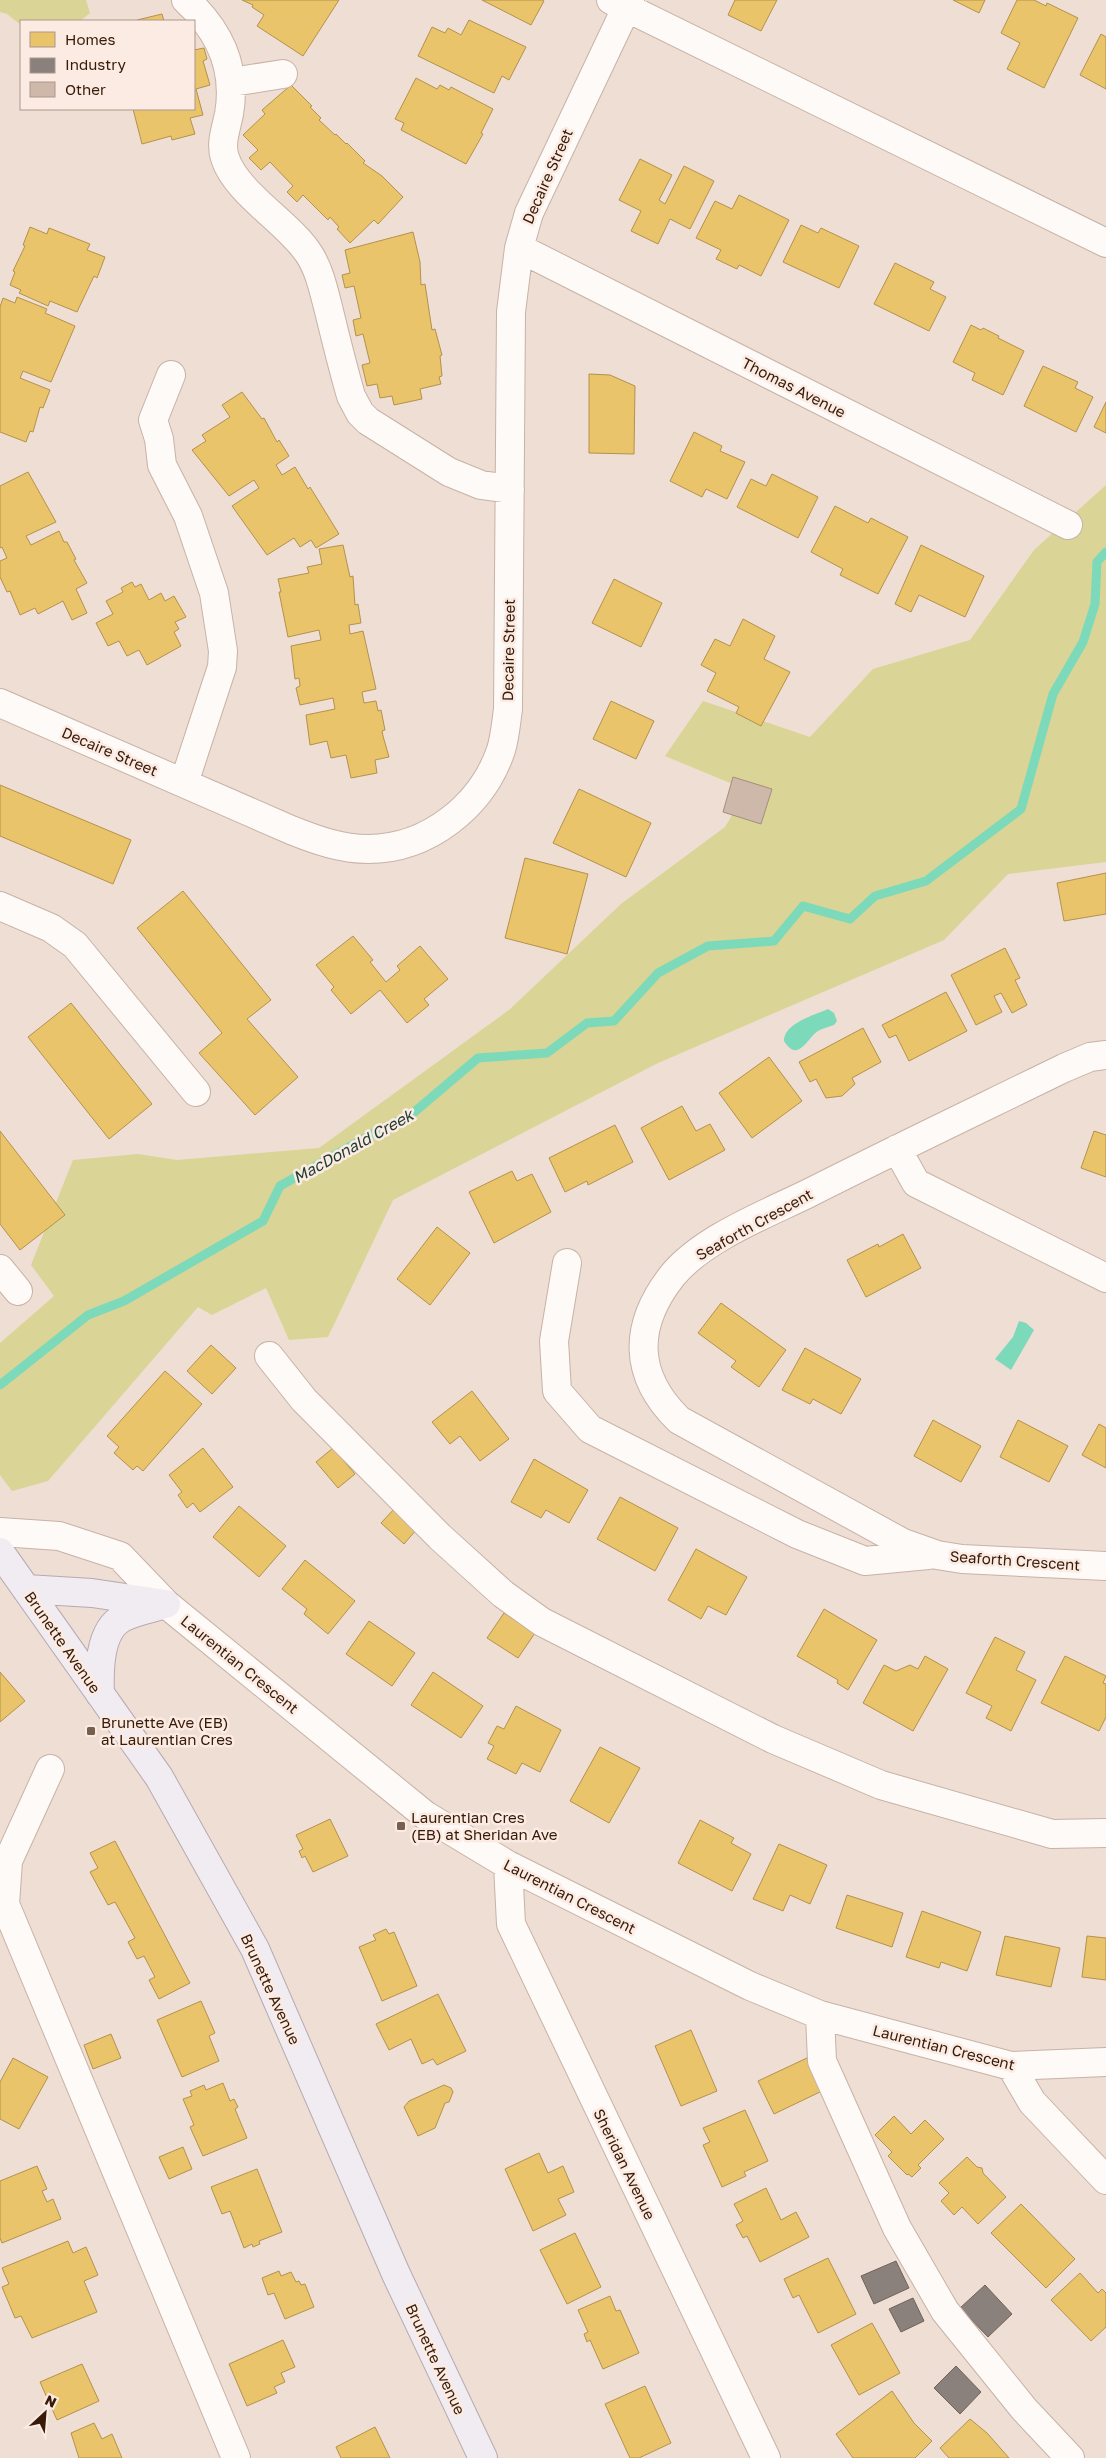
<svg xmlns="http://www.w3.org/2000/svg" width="1106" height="2458" font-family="'Golos Text',sans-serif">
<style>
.green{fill:#dad496}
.water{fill:#7cd9ba}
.homes{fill:#e9c46a;stroke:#b4914d}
.industry{fill:#8a817c;stroke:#716259}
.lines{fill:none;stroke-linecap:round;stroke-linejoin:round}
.stream{stroke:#7cd9ba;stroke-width:9}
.building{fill:#cdb8aa;stroke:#a38e80}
.minor-casing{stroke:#c8b2a5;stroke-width:30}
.major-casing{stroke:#b6aab1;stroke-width:30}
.minor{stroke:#fdfaf8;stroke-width:28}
.major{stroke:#f0ecf2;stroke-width:28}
.poi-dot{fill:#775f4f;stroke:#fbebe2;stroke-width:2}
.labels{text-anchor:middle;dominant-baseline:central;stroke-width:5;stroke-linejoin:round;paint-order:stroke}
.street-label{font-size:15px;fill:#371a08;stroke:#fbebe2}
.poi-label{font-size:15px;fill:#371a08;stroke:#fbebe2;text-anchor:start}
.water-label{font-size:16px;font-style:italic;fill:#1f3c32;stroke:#fbebe2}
</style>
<rect width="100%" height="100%" fill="#efded3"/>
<path class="green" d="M 0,0 L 86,0 L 90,13 L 80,21 L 21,21 L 21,25 L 7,14 L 0,12 Z
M 1106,485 L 1106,862 L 1008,874 L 944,940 L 658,1063 L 393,1200 L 328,1337 L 289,1340 L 266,1288 L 212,1315 L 198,1307 L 48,1481 L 12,1491 L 0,1475 L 0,1343 L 54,1296 L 31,1265 L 73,1160 L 138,1154 L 177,1160 L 319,1148 L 509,1010 L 621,904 L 725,827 L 747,790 L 665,756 L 703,701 L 810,737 L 873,669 L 970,640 L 1034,550 Z"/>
<path class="water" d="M 828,1009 L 834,1013 L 837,1021 L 834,1025 C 829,1027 823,1028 818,1031 C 808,1037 798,1064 784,1041 C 784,1023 815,1015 828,1009 Z
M 1019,1321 L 1026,1323 L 1034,1330 L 1011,1370 L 995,1359 L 1013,1337 Z"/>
<path class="homes" d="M 242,0 L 339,0 L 303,56 L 257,26 L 264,15 L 252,7 L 253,5 Z
M 482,0 L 542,0 L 544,1 L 531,25 Z
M 735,0 L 777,0 L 761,31 L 728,15 Z
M 953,0 L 985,0 L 979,13 Z
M 1017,0 L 1034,0 L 1046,6 L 1047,3 L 1078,18 L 1044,88 L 1007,69 L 1020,43 L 1001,33 Z
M 162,14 L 164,21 L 138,21 L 137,20 Z
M 469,20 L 526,47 L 509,80 L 502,76 L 494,93 L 418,56 L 432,27 L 445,33 L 448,28 L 461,35 Z
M 1101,34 L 1106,37 L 1106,89 L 1080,75 Z
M 204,48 L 207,59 L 203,61 L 210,85 L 196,89 L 203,115 L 190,118 L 195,134 L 172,140 L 171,136 L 142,144 L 133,109 L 194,109 L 194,50 Z
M 416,78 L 437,89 L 440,85 L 449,90 L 451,87 L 493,109 L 481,133 L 483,134 L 466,164 L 401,130 L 404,123 L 395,119 Z
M 291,85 L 312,106 L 310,107 L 321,118 L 319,120 L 335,135 L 336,134 L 346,144 L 347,143 L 365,161 L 363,163 L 382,176 L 403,197 L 378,224 L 374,220 L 350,243 L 337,229 L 339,227 L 330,217 L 328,220 L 303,195 L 297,202 L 287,192 L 293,186 L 270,162 L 261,170 L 249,158 L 258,150 L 243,135 L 265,114 L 262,110 Z
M 640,159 L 672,175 L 659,200 L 665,204 L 684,166 L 714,181 L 690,229 L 670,219 L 658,244 L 631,231 L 641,211 L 619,200 Z
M 739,195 L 789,220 L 761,276 L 739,265 L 737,269 L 716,259 L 721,250 L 696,238 L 715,201 L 732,209 Z
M 801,225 L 818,233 L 821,228 L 859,246 L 839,288 L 783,262 Z
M 30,227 L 47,234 L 49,228 L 90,244 L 87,250 L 105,257 L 97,278 L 94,276 L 77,312 L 50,301 L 48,306 L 19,293 L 21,290 L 10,285 L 15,272 L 13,271 L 25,246 L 23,245 Z
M 413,232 L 420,262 L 421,285 L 425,284 L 432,330 L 435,329 L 442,355 L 440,356 L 442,376 L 439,377 L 441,384 L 420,389 L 422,399 L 394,405 L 392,396 L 380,398 L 377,384 L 367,386 L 362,365 L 370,363 L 363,334 L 356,336 L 353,320 L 361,318 L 354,286 L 345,288 L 342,275 L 350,273 L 345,250 Z
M 895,263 L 934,282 L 930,289 L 946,297 L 929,331 L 874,304 Z
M 17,297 L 47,309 L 45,313 L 75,326 L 51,382 L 23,371 L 20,378 L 50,390 L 43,408 L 40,407 L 33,432 L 30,431 L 26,442 L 0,432 L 0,307 L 3,298 L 15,303 Z
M 971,325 L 981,330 L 983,328 L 999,336 L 998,338 L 1024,351 L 1003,395 L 972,380 L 975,373 L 953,362 Z
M 1043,366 L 1078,382 L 1075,388 L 1093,397 L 1076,432 L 1024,406 Z
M 589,374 L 610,375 L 635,386 L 634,454 L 589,453 Z
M 242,392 L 262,419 L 264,418 L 277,442 L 279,440 L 289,456 L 276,465 L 282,475 L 295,467 L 308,489 L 310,487 L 339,534 L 316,548 L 311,540 L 300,547 L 294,538 L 267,555 L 232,506 L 259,488 L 254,480 L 229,496 L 192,450 L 206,441 L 202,435 L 230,417 L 222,405 Z
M 1106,402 L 1106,433 L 1094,427 Z
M 694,432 L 722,446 L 720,451 L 745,462 L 727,499 L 706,489 L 702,497 L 670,481 Z
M 28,472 L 56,522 L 26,536 L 31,545 L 59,531 L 64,542 L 67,542 L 76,559 L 74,560 L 87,583 L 76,589 L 87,613 L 72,620 L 63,601 L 38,614 L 35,608 L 20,615 L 10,591 L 7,592 L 0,577 L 0,561 L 7,558 L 2,547 L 0,548 L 0,486 Z
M 772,474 L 818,497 L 798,538 L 737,507 L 751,479 L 766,486 Z
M 835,506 L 868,523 L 871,518 L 908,537 L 878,594 L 840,575 L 843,569 L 811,552 Z
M 343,545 L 350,577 L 353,576 L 355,605 L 358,604 L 361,623 L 349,625 L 350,634 L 363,631 L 376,689 L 362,692 L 364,703 L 376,701 L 378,711 L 381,710 L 385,730 L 382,731 L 383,736 L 389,757 L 375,760 L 377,773 L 351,778 L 346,755 L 331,758 L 327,741 L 310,745 L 306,715 L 335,709 L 333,698 L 300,705 L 296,688 L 300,686 L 299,678 L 295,679 L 291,646 L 321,640 L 319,630 L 288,637 L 279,592 L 281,592 L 278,579 L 309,573 L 307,567 L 322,564 L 319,549 Z
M 921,545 L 984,576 L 965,617 L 919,595 L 911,612 L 895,604 Z
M 614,579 L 662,603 L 641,647 L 592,623 Z
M 132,582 L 135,587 L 141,584 L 149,600 L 161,593 L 165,601 L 174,596 L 186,617 L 175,622 L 179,629 L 174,632 L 181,646 L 147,665 L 139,650 L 127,656 L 119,641 L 108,646 L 96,623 L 113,614 L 106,601 L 123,592 L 121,588 Z
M 743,619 L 775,636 L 764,659 L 790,672 L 761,726 L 736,713 L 739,707 L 707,691 L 716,673 L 701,665 L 715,639 L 730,646 Z
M 611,701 L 654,721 L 636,759 L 593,739 Z
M 0,785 L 131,840 L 113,884 L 0,836 Z
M 579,789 L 651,823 L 626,877 L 553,843 Z
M 525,858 L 588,874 L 567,954 L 505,938 Z
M 1106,873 L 1106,914 L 1064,921 L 1057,883 Z
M 183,891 L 271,1000 L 247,1019 L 298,1077 L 255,1115 L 199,1053 L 222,1033 L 137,928 Z
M 353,936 L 373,960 L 370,962 L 386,982 L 400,970 L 397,966 L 420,946 L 448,979 L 424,999 L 429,1005 L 407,1023 L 380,990 L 351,1014 L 331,990 L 334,987 L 316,965 Z
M 1005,948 L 1020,978 L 1015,980 L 1027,1005 L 1012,1013 L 1001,993 L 994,996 L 1002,1012 L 976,1025 L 951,975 Z
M 946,992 L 967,1031 L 909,1061 L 896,1035 L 889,1038 L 882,1025 Z
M 71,1003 L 152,1104 L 109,1139 L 28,1037 Z
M 863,1028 L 881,1062 L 852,1078 L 855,1084 L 842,1096 L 826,1098 L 816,1079 L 810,1082 L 799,1062 Z
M 769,1057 L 802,1101 L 752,1138 L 719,1093 Z
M 682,1106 L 696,1131 L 710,1124 L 725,1150 L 669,1180 L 641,1128 Z
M 615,1125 L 633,1162 L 588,1185 L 587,1181 L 565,1192 L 549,1158 Z
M 0,1131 L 65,1215 L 20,1250 L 0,1224 Z
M 1094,1131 L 1106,1135 L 1106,1177 L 1081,1168 Z
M 512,1171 L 517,1181 L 532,1174 L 551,1212 L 494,1243 L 469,1192 Z
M 437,1227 L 470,1253 L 430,1305 L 397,1279 Z
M 903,1234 L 921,1268 L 866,1297 L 847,1260 L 878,1244 L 879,1247 Z
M 721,1303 L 786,1350 L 759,1387 L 731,1367 L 736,1361 L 698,1333 Z
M 211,1345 L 236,1368 L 212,1394 L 187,1371 Z
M 805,1348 L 861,1379 L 841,1414 L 813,1399 L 810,1404 L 782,1390 Z
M 165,1371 L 202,1404 L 143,1471 L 137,1466 L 133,1470 L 114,1453 L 119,1447 L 107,1436 Z
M 472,1391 L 509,1439 L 480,1461 L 460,1436 L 450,1444 L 432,1422 Z
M 933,1420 L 981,1446 L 961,1482 L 914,1456 Z
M 1018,1420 L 1068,1446 L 1049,1482 L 1000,1457 Z
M 1099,1424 L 1106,1428 L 1106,1468 L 1082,1455 Z
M 203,1448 L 233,1487 L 200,1512 L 193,1503 L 187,1508 L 178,1495 L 182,1492 L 169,1475 Z
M 333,1448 L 355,1474 L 338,1488 L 316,1462 Z
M 534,1459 L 588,1490 L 569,1523 L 546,1510 L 541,1518 L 511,1502 Z
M 620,1497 L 678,1528 L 655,1571 L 597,1539 Z
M 239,1506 L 286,1546 L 259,1577 L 213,1537 Z
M 395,1508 L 417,1529 L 404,1544 L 381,1523 Z
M 696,1549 L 747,1577 L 726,1615 L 708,1606 L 701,1619 L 668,1600 Z
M 305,1560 L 355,1601 L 328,1634 L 304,1614 L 307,1609 L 282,1589 Z
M 824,1609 L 877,1640 L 848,1690 L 837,1683 L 838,1680 L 797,1656 Z
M 504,1613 L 535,1633 L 518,1658 L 487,1638 Z
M 369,1621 L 415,1653 L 392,1686 L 346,1654 Z
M 995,1637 L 1025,1652 L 1016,1670 L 1036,1680 L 1011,1731 L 986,1718 L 992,1706 L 966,1693 Z
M 925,1656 L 948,1669 L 913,1731 L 863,1703 L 884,1665 L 896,1671 L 910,1665 L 918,1669 Z
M 1065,1656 L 1106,1676 L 1103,1683 L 1106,1684 L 1106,1717 L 1099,1731 L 1041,1703 Z
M 0,1672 L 25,1701 L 0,1722 Z
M 433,1672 L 483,1706 L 461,1738 L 411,1705 Z
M 516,1706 L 561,1730 L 540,1772 L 522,1763 L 516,1774 L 487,1759 L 494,1746 L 488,1743 L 497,1726 L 504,1729 Z
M 600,1747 L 640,1768 L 609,1823 L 570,1801 Z
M 330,1819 L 348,1856 L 313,1872 L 305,1856 L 302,1858 L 299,1851 L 303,1849 L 296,1835 Z
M 700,1820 L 734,1838 L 731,1843 L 751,1854 L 732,1891 L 678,1863 Z
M 115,1841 L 190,1983 L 159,1999 L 149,1980 L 155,1977 L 144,1956 L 137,1959 L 128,1942 L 135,1938 L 115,1902 L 108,1905 L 90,1872 L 98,1868 L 90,1853 Z
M 779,1844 L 827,1865 L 810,1904 L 790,1895 L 783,1911 L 753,1899 Z
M 847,1895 L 903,1913 L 892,1947 L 836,1928 Z
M 922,1911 L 981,1932 L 967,1971 L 941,1962 L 939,1968 L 906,1957 Z
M 386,1929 L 389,1934 L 394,1932 L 417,1986 L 382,2001 L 359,1947 L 376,1940 L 373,1935 Z
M 1005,1936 L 1060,1948 L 1051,1987 L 996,1975 Z
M 1087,1936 L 1106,1938 L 1106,1980 L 1082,1977 Z
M 438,1994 L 466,2051 L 437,2065 L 433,2059 L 422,2064 L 411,2039 L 389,2050 L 376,2024 Z
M 201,2001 L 215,2033 L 209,2036 L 219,2061 L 182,2077 L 157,2020 Z
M 691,2030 L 717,2091 L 681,2106 L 655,2046 Z
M 111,2034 L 121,2058 L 93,2069 L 84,2045 Z
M 13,2058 L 48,2077 L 19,2129 L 0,2119 L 0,2082 Z
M 807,2058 L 822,2091 L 774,2114 L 758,2081 Z
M 223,2083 L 230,2101 L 234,2099 L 238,2107 L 235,2109 L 247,2138 L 203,2156 L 190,2127 L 194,2125 L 183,2099 L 192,2096 L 190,2091 L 204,2085 L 206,2090 Z
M 444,2085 L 451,2088 L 453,2092 L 449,2102 L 445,2103 L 435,2128 L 418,2136 L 404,2107 L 409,2101 Z
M 745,2110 L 768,2161 L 744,2172 L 746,2176 L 722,2187 L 703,2145 L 710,2142 L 703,2128 Z
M 894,2116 L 911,2134 L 925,2120 L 944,2139 L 918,2165 L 921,2168 L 912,2177 L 908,2174 L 907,2175 L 888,2156 L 892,2152 L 875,2135 Z
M 183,2147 L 192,2169 L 169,2179 L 159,2157 Z
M 539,2153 L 548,2173 L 563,2166 L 574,2192 L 558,2199 L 566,2215 L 533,2231 L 505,2169 Z
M 967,2157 L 977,2167 L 982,2168 L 983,2173 L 1006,2197 L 978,2224 L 962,2207 L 954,2215 L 941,2201 L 949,2193 L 939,2183 Z
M 37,2166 L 47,2189 L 42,2191 L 47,2202 L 53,2199 L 61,2219 L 2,2243 L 0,2238 L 0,2181 Z
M 257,2169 L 282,2232 L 259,2241 L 260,2244 L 253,2247 L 252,2244 L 244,2248 L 230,2211 L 222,2214 L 211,2187 Z
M 766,2188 L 781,2220 L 796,2212 L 809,2237 L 760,2262 L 747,2236 L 743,2238 L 736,2225 L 743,2221 L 734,2204 Z
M 1021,2204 L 1075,2259 L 1046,2288 L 991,2233 Z
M 575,2233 L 601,2287 L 567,2304 L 540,2250 Z
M 68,2241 L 73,2253 L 86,2247 L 98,2275 L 84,2281 L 97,2312 L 32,2338 L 21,2316 L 15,2318 L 2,2287 L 9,2284 L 2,2268 Z
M 828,2258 L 856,2314 L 818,2333 L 799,2295 L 793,2298 L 784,2279 Z
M 279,2271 L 281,2276 L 291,2272 L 296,2282 L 299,2281 L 301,2285 L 305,2284 L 314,2307 L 285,2319 L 274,2293 L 268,2295 L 262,2278 Z
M 1080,2273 L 1098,2293 L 1102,2289 L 1106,2293 L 1106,2327 L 1091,2341 L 1051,2300 Z
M 610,2296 L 616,2311 L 620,2310 L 639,2353 L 603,2369 L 590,2340 L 587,2342 L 584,2334 L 588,2332 L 578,2310 Z
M 872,2323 L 900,2373 L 859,2395 L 831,2345 Z
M 283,2340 L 295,2367 L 281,2373 L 285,2382 L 274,2387 L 277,2393 L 247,2406 L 229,2364 Z
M 82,2364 L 99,2401 L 57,2420 L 40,2382 Z
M 645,2386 L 671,2443 L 639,2458 L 630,2458 L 605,2404 Z
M 892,2391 L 914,2423 L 932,2441 L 915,2458 L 853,2458 L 836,2434 Z
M 970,2419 L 987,2433 L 1009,2458 L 949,2458 L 940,2448 Z
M 94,2423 L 102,2439 L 112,2434 L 122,2458 L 79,2458 L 71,2433 Z
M 375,2427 L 390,2458 L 341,2458 L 336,2447 Z"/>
<path class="industry" d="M 896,2261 L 909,2288 L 874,2304 L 861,2276 Z
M 985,2285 L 1012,2314 L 988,2337 L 960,2308 Z
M 913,2298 L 924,2321 L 901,2332 L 889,2309 Z
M 956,2366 L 981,2392 L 960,2414 L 934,2388 Z"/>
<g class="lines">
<path class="stream" d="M 0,1385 L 88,1315 L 124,1301 L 263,1221 L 280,1186 L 372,1134 L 412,1114 L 478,1058 L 547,1053 L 587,1023 L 614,1021 L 658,973 L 708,946 L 774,941 L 803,906 L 850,919 L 875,896 L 926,881 L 1021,809 L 1053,694 L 1083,642 L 1095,604 L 1097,562 L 1106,552"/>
</g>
<path class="building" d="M 733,777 L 772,789 L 761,824 L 723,812 Z"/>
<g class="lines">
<g class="minor-casing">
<path id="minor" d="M 186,0 C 220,31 237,68 229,114 C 226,129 220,144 225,158 C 236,193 289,223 309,254 C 320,271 324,292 329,311 C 336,340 343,368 351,396 L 360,413 L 368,421 L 449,472 L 481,485 L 510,489
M 611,0 L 1106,243
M 232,82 L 283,74
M 519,248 L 1068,525
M 171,375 L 153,420 L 159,439 L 162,465 L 188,516 L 214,593 L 223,651 L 222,667 L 184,783
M 0,703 L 291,830 C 316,840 341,849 368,849 C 428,849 482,806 501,750 C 505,737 506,723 508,709 L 511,312 L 519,248 L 529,213 L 630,0
M 0,906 L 51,928 L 75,945 L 196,1092
M 1106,1055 L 1090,1057 L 1064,1068 C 978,1110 892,1151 807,1194 C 764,1215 702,1239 672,1276 C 633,1326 633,1375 679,1420 L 903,1543 L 937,1555 L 962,1559 L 1106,1566
M 897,1149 L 916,1183 L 1106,1278
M 567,1263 L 554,1341 L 557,1391 L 590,1429 L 797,1534 L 865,1561 L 928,1555
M 0,1269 L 18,1291
M 269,1356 L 304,1400 L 440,1537 L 503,1594 L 542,1622 L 773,1739 L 881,1785 L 1052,1834 L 1106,1833
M 0,1532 L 59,1536 L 120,1556 L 166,1604 L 425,1815 L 508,1865 L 750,1986 L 820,2015 L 1011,2066 L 1106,2062
M 50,1769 L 8,1861 L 5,1904 L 236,2458
M 508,1865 L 511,1924 L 766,2458
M 820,2015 L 822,2061 L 897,2228 L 945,2311 L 1024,2409 L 1070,2458
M 1011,2066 L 1032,2102 L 1106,2180"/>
</g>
<g class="major-casing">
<path id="major" d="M 0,1552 L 159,1777 L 255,1949 L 396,2274 L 483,2458
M 26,1589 L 92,1593 L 166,1604
M 100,1694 C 99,1671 99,1631 122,1618 C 133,1612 148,1609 159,1606"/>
</g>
<use href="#minor" class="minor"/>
<use href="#major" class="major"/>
</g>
<g class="poi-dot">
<rect x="86" y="1726" width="10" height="10" rx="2.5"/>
<rect x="396" y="1821" width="10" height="10" rx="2.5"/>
</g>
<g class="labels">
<g class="street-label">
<text transform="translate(547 176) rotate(-66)">Decaire Street</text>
<text transform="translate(794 387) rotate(27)">Thomas Avenue</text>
<text transform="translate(508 650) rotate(-89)">Decaire Street</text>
<text transform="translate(110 751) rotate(23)">Decaire Street</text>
<text transform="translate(754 1224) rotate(-29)">Seaforth Crescent</text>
<text transform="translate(1015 1560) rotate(4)">Seaforth Crescent</text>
<text transform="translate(63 1642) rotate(55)">Brunette Avenue</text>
<text transform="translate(240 1664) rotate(39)">Laurentian Crescent</text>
<text transform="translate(570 1896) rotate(27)">Laurentian Crescent</text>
<text transform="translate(271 1989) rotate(65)">Brunette Avenue</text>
<text transform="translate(944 2047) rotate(14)">Laurentian Crescent</text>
<text transform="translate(625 2164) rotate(64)">Sheridan Avenue</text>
<text transform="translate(436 2359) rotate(65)">Brunette Avenue</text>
</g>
<g class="poi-label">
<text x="101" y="1722">Brunette Ave (EB)<tspan x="101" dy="17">at Laurentian Cres</tspan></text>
<text x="411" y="1817">Laurentian Cres<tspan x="411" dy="17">(EB) at Sheridan Ave</tspan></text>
</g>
<g class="water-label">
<text transform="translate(353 1146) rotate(-29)">MacDonald Creek</text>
</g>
</g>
<rect x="20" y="20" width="175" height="90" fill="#fbebe2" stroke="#ad978b"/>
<rect x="30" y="32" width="25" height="15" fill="#e9c46a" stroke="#ad978b"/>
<text x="65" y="45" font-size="15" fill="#371a08">Homes</text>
<rect x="30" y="58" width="25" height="15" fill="#8a817c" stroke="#ad978b"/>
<text x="65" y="70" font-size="15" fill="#371a08">Industry</text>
<rect x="30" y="82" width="25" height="15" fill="#cdb8aa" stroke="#ad978b"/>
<text x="65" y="95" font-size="15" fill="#371a08">Other</text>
<g transform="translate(45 2413) rotate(26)" stroke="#fbebe2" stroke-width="4" paint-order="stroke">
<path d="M0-4L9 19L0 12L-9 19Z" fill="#371a08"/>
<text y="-8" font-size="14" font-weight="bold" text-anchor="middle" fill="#371a08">N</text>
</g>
</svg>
